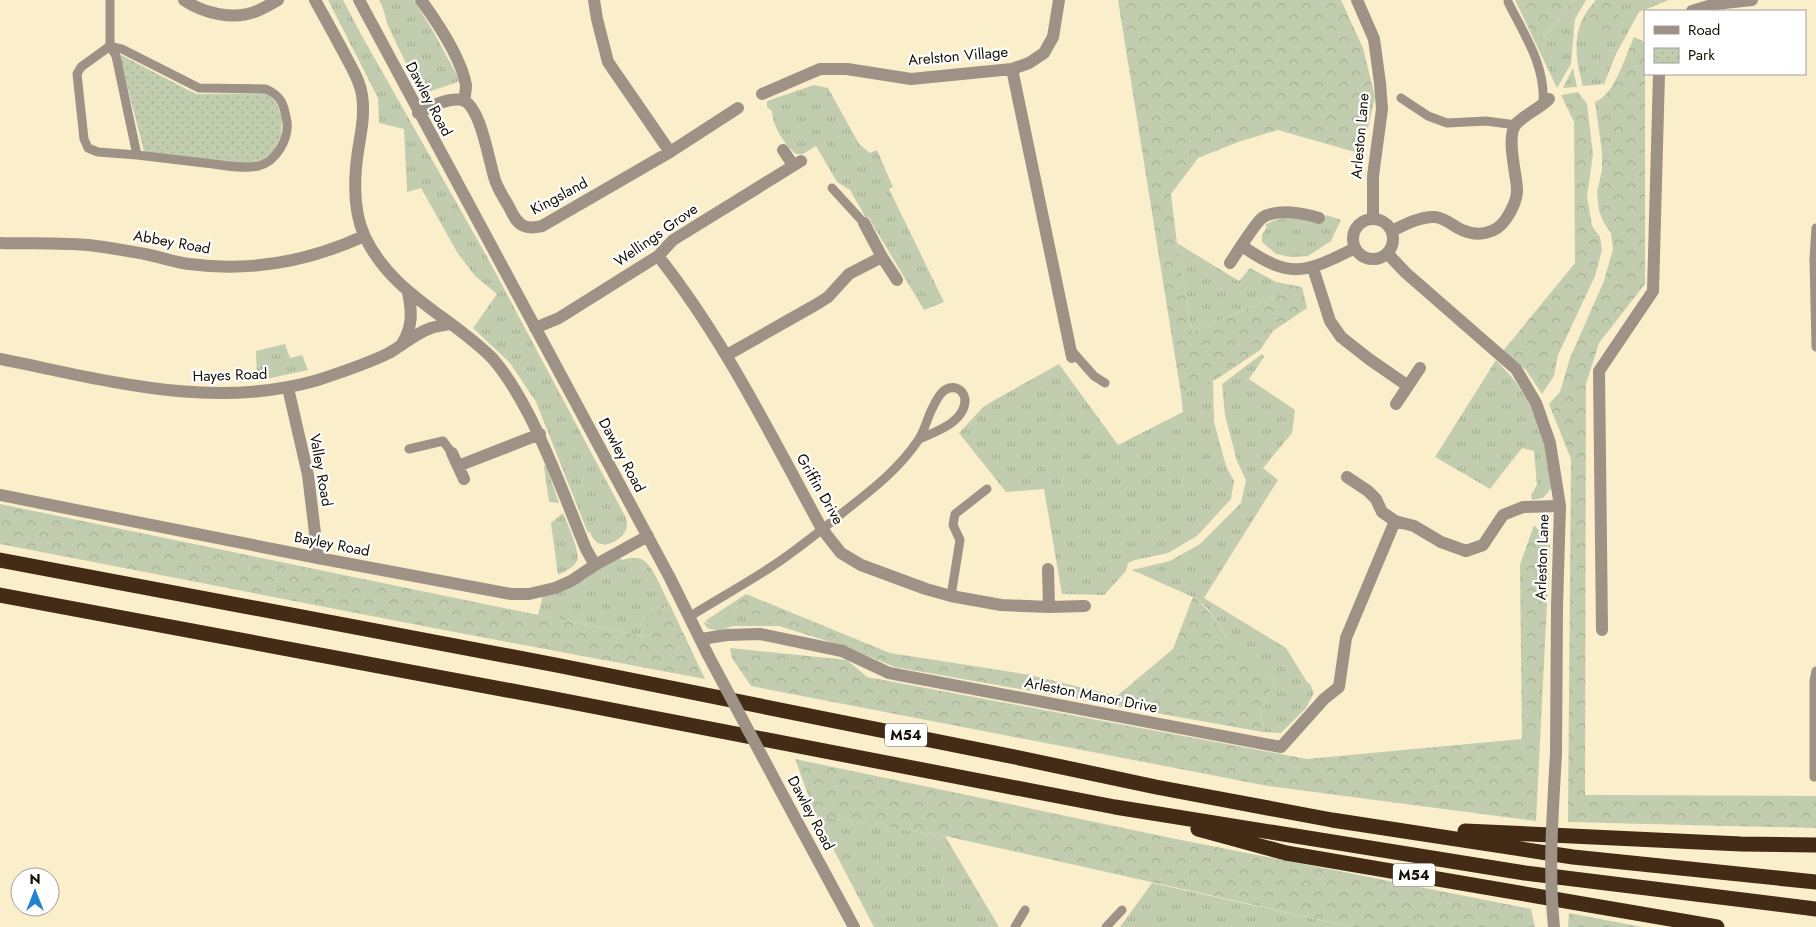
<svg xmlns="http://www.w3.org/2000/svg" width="1816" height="927" font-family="Jost,sans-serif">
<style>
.grass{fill:url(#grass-tufts)}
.forest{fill:url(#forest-crowns)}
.park{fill:url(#park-dots)}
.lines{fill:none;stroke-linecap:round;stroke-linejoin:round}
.lane{stroke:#9e9186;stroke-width:9}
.street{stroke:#9e9186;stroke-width:12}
.highway{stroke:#432b15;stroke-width:15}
.street-bridge{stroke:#9e9186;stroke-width:12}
.labels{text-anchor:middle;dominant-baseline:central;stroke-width:4.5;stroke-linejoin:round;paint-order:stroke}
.shield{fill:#fff;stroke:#5a584f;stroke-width:1}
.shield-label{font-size:14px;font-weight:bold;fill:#141004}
.street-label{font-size:15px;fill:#141004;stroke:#fff}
</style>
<defs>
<pattern id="grass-tufts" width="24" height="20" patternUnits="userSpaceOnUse" patternTransform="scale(1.25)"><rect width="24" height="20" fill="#c2cdb0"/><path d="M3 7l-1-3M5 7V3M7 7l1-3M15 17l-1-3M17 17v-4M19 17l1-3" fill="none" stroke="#a6af96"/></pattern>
<pattern id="forest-crowns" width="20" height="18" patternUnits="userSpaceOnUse" patternTransform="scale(1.25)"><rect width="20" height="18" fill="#c2cdb0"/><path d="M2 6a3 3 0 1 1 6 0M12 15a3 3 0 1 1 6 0" fill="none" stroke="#a6af96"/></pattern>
<pattern id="park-dots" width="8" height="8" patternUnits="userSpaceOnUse" patternTransform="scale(1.25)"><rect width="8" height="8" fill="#c2cdb0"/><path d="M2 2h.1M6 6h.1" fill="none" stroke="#a6af96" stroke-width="1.8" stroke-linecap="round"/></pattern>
</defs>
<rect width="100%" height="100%" fill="#fbeeca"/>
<path class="grass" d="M 328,0 L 343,0 L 362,36 L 486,255 L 625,516 C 626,518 627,521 627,524 C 628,535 611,547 601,544 C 595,543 592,537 590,532 L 588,533 L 536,402 L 510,363 L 473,328 L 497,294 L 475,276 L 457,252 L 421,188 L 407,192 L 404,129 L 379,123 L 378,98 Z
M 379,0 L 414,0 L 433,31 L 460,81 L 423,94 C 411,73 400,52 390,30 C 385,20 385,10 379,0 Z
M 1573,0 L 1586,0 L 1575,19 L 1571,64 L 1557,88 L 1536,44 L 1550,31 Z
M 1596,0 L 1669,0 L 1639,12 L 1616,54 L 1604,84 L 1583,86 C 1574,54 1571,26 1596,0 Z
M 1573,68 L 1577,87 L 1563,88 Z
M 814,85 L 828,88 L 859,144 L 870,153 L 877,150 L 893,187 L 889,189 L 944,302 L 924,310 L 868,217 L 866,218 L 850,190 L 837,182 L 816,146 L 803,154 L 796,154 C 785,145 772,126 772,111 L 767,107 L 767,101 Z
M 1326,215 L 1341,220 L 1331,241 L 1308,256 L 1291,257 L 1276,254 L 1262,242 L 1262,235 L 1267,227 L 1265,225 C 1282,213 1304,219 1323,223 Z
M 1177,243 L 1239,281 L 1250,268 L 1276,282 L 1279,295 L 1192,332 Z
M 285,344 L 290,358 L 302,355 L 308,370 L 257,381 L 256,351 Z
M 1262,354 L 1264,357 L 1249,379 L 1295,410 L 1292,433 L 1263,468 L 1278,480 L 1204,598 L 1286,648 L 1307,682 L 1310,684 L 1314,693 L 1306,708 L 1281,733 L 1263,732 L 1261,712 L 1275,680 L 1247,661 L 1229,640 L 1207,608 L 1193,597 L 1132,570 L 1170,561 L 1200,544 L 1241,503 L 1246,480 L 1237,461 L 1225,415 L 1222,384 Z
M 1496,360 C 1504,369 1513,377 1519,387 C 1541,419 1547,448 1553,486 L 1543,498 L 1532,500 L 1531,495 L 1537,485 L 1534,451 L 1522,448 L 1490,489 L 1435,457 Z
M 1059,364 L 1118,445 L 1183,412 L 1181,394 L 1213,380 L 1214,422 L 1226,466 L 1234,481 L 1231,499 L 1197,536 L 1168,553 L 1135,560 L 1128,563 L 1126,571 L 1104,595 L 1062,594 L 1044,489 L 1006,492 L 959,433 L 984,406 Z
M 546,465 L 559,503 L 549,502 L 544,466 Z
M 563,513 C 567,523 581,553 577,561 C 572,569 565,571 558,575 L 551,523 Z
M 620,558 L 622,560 C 628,558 635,557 641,559 C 652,562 664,595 670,605 L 662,609 L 646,637 L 538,615 L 543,595 Z
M 742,604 L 758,619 L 780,626 L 733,626 L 718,631 L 707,628 L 703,622 L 709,624 Z
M 816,816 L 945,836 L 999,927 L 874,927 Z
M 1152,883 L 1352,927 L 1120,927 Z"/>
<path class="forest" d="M 1118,0 L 1341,0 L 1363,48 L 1375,97 L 1362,154 L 1278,130 L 1238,142 L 1198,158 L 1171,194 L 1177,243 L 1192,332 L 1279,295 L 1276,282 L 1302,287 L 1307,308 L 1273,331 L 1260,350 L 1217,379 L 1181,394 Z
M 1515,0 L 1573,0 L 1550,31 L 1536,44 Z
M 1596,0 L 1623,0 L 1615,7 L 1622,24 L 1601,35 L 1589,33 L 1590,18 Z
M 1634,37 L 1645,42 L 1645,284 L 1599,343 L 1586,384 L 1585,795 L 1816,796 L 1816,828 L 1568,822 L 1571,459 L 1549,404 L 1560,392 L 1570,358 L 1604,281 L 1613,249 L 1611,233 L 1604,223 L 1599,211 L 1597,192 L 1602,170 L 1602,152 L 1595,102 C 1615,95 1625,56 1634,37 Z
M 1578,92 L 1587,104 L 1593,154 L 1587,196 L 1592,226 L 1600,237 L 1602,250 L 1595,276 L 1558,355 L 1554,376 L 1542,394 L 1526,370 L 1503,351 L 1575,263 L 1574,122 L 1561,95 Z
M 0,504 L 645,637 L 648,617 L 670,605 L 705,679 L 449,631 L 0,544 Z
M 1534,525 L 1550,543 L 1536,821 L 1268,786 L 751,686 L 732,658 L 730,648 L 847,660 L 867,677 L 1307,759 L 1522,739 L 1520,565 Z
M 746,594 L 890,653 L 1030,675 L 1117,696 L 1173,649 L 1193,597 C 1213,612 1216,624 1231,642 C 1245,658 1258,668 1275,680 L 1261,712 L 1263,732 L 895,667 L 843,646 L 757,619 L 742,604 L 709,624 L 705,621 Z
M 795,759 L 1171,838 L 1531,909 L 1535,927 L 1352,927 L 945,836 L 816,816 Z
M 1569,913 L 1642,927 L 1568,927 Z"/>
<path class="park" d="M 119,54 L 196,94 L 267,93 L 276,102 L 282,118 L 281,136 L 273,152 L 262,160 L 244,164 L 145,155 Z"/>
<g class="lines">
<path class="lane" d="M 110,0 L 110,46 L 116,56 L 137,155 C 162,158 187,161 213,164 C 227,166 244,169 258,166 C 276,162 289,139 287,122 C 284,105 282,96 266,89 L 199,88 L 122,49 L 110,46 L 81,67 L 77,74 L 84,139 L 88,148 L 98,152 L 137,155
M 1508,2 C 1525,36 1546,66 1543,105
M 1401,98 L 1428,116 L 1447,123 L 1486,121 L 1516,125
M 832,188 L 864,223
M 1816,228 L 1814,259 L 1816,347
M 1071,350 L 1094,376 L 1105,383
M 409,449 L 443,441 L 452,453
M 951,596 L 960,540 L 953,525 L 955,514 L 987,489
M 689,617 C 719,598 751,581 780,561 C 803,545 824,528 846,510 C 873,489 900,468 919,439 C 924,431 927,420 931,411 C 936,401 942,385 956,388 C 962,390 964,394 965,399 C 966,422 935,432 919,439
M 1816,671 L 1814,681 L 1814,777 L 1816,777
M 1015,927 L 1025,910
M 1106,927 L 1122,910"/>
<path class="street" d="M 184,0 C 203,13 234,21 257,11 C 264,8 271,4 278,0
M 315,0 C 325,18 335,36 344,53 C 351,67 360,80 362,95 C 365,115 361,132 358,151 C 354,178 353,212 365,237 C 393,295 451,316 493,359 C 507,375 518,394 528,413 C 551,457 567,503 586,549 L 595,565
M 359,0 L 669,576 L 708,655
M 421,0 C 437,22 461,58 466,85 C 466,90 465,95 464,101
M 594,0 L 597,19 L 608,62 L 670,152
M 1357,0 L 1374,39 L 1380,83 L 1382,109 L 1373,176 L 1373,219
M 1692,11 L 1715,4 L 1752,0
M 1012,69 L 1072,357
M 762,94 L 820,69 L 847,69 L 911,79 L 1012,69 L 1029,63 L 1044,53 L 1053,37 L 1059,0
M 418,113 C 430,107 448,97 462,100 C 481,105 489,163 495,180 C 498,189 503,197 508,205 C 512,212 515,222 524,226 C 530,229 536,227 542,226 L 670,152 L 738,108
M 783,150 L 793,165
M1353 239a20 20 0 1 1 40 0a20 20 0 1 1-40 0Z
M 864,223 L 882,257 L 897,280
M 1392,231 C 1404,225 1421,216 1435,217 C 1446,218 1452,226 1462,230 C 1478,237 1496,234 1506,219 C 1512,210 1518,199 1517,188 C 1516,173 1506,136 1516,124 C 1523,116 1540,108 1549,99
M 0,243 C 32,244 64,242 96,246 C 112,248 128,251 145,254 C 160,257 174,262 189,264 C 250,272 310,261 364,236
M 1242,246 C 1291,280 1305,273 1355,248
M 1387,253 L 1406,273 L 1516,369 L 1536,403 L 1550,443 L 1560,506 L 1557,607 L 1556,753
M 658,256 C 724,339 771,436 822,529 L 841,553 L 861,565 L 926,589 L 951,596 L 1001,605 L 1049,607 L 1085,606
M 1230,263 C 1236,254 1256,222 1262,218 C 1276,208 1304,213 1319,218
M 1313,268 L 1330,321 L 1341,337 L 1369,359 L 1408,386
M 535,328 L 559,318 L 658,256 L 673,240 L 801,161
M 402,344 C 413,326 412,312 408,292
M 727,355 L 817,304 L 828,297 L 849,274 L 882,257
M 0,359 C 106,380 211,411 318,380 C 342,372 367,364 389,353 C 403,345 416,333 431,328 C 437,326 444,325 450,324
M 288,388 L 308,475 L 318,558
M 1396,404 L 1420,368
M 452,453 L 464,479
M 458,466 L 540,434
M 1347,477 L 1368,491 L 1376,499 L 1382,512 L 1395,521
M 0,495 L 318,558 L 511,594 L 529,594 L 555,588 L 571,581 L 595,565 L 648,536
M 1048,569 L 1049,607
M 1602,630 L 1599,371 L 1653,291 L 1659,74
M 701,639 L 727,635 L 760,634 L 842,651 L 889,673 L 1281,747 L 1324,699 L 1339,687 L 1346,638 L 1395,521 L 1414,526 L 1441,542 L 1466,551 L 1483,545 L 1503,515 L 1523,507 L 1560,506
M 786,801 L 854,927"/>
<path class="highway" d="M 0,560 L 556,665 L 1015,757 L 1156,787 L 1332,820 L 1573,857 L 1816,882
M 0,595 L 550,698 L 1115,807 L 1525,873 L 1816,909
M 1198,829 L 1286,853 L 1717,927
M 1465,831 L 1741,844 L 1816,845"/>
<path class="street-bridge" d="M 708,655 L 786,801
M 1554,927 C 1548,869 1553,810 1556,753"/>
</g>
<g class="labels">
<g class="shield">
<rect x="885" y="723.5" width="42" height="23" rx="4"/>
<rect x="1393" y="863.5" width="42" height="23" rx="4"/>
</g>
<g class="shield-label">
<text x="906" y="735">M54</text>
<text x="1414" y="875">M54</text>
</g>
<g class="street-label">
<text transform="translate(958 56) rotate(-5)">Arelston Village</text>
<text transform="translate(429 99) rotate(62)">Dawley Road</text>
<text transform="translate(1360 136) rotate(-85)">Arleston Lane</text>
<text transform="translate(559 196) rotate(-28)">Kingsland</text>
<text transform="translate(656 235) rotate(-35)">Wellings Grove</text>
<text transform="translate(172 242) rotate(10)">Abbey Road</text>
<text transform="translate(230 375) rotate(-2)">Hayes Road</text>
<text transform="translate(622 455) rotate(62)">Dawley Road</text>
<text transform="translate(321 470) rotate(80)">Valley Road</text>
<text transform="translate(820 489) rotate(60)">Griffin Drive</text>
<text transform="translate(332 544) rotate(11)">Bayley Road</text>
<text transform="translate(1542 557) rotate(-88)">Arleston Lane</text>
<text transform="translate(1091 695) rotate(11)">Arleston Manor Drive</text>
<text transform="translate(811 813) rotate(62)">Dawley Road</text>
</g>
</g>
<rect x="1644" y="10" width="162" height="65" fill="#ffffff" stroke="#a19f9b"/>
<rect x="1654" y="26" width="25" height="8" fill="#9e9186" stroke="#a19f9b"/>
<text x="1688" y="35" font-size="15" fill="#141004">Road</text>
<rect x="1654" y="48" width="25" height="15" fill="url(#park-dots)" stroke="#a19f9b"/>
<text x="1688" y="60" font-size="15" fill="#141004">Park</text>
<g transform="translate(35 892)"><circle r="24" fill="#ffffff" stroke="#a19f9b"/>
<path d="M0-4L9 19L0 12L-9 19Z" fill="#2284cf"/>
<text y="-8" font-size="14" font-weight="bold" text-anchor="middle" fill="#141004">N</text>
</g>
</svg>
